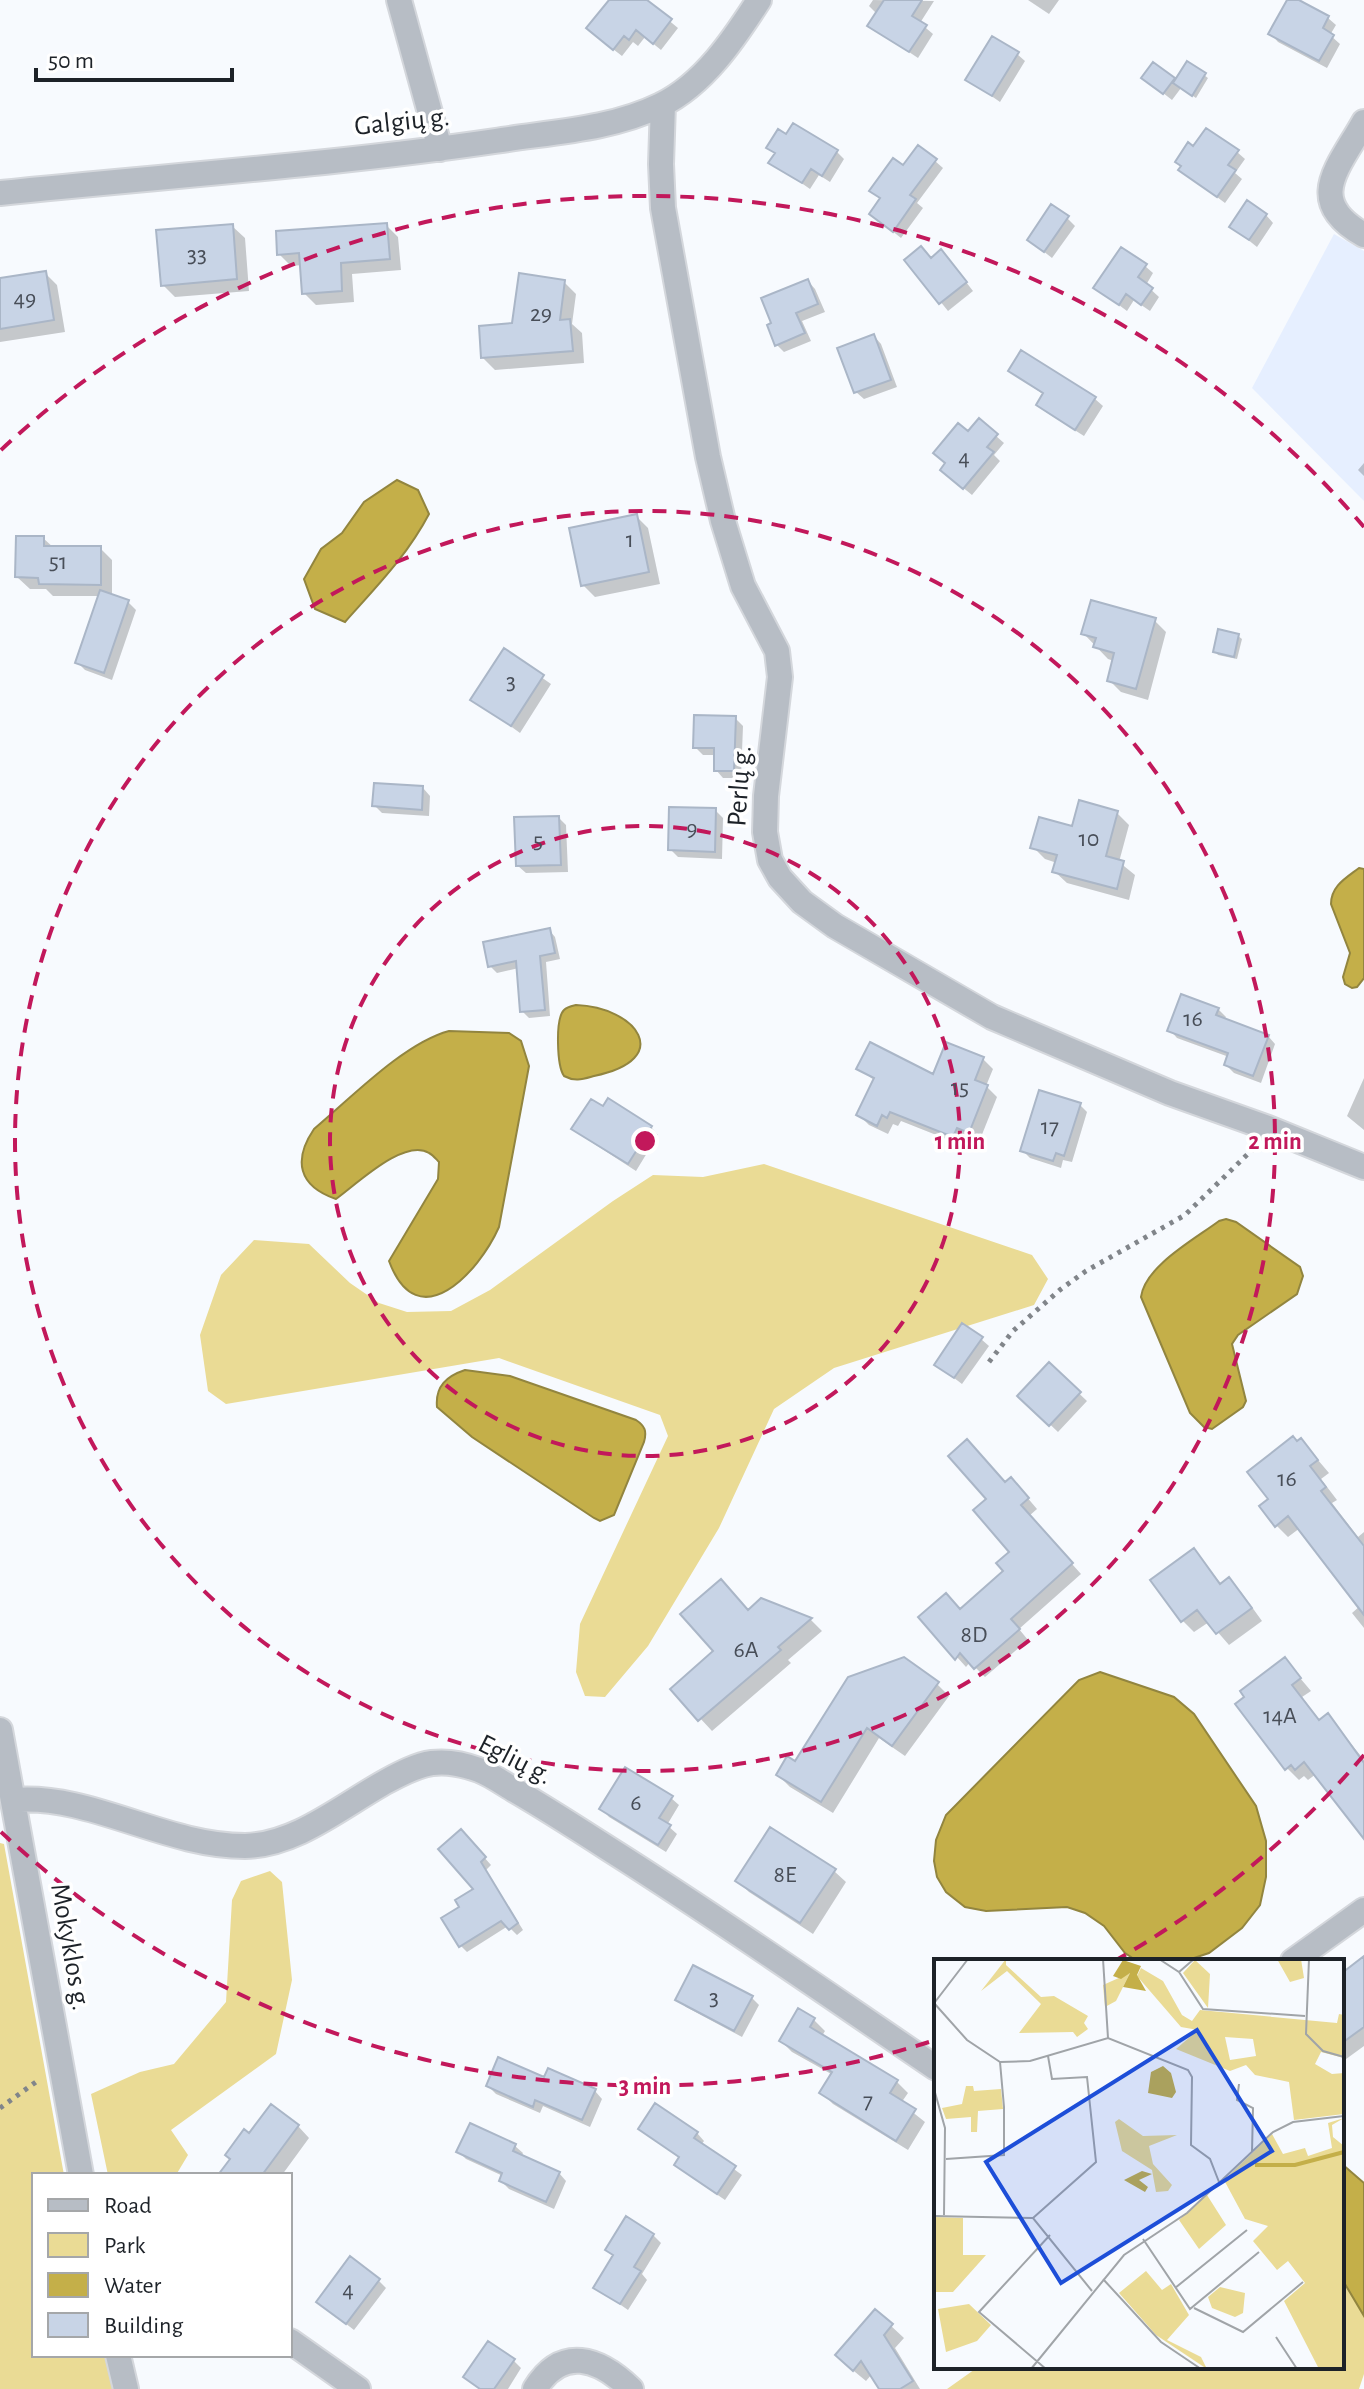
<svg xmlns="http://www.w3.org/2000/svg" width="1364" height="2389" font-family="'Alegreya Sans',sans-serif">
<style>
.built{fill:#e6efff}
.green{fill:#eadb95}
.water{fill:#c4af49;stroke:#92853f;stroke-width:2}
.shadow{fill:#0003}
.building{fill:#c8d4e6;stroke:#aab6c7;stroke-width:2}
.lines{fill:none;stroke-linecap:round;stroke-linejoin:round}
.street-casing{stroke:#d4d7dc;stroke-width:28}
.path{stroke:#81858a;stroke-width:5;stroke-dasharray:4 6;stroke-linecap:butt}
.street{stroke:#b7bdc5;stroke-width:24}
.ring{fill:none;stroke:#c2185b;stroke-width:4;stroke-dasharray:14 10}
.labels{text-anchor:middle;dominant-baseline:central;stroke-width:7;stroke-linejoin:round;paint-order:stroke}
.number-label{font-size:24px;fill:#484e58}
.street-label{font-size:28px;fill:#1d2228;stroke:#fff}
.inset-river{fill:none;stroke:#c4af49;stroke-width:4}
.inset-road{fill:none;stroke:#a0a4a8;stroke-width:2}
.view{fill:#1d4ed8;fill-opacity:0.15;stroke:#1d4ed8;stroke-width:4}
.inset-edge{fill:none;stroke:#1d2228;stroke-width:4}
.centre{fill:#c2185b;stroke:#fff;stroke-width:4}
.ring-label{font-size:24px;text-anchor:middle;font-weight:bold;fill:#c2185b;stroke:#fff;stroke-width:7;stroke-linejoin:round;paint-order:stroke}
</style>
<rect width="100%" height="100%" fill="#f7fafe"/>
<path class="built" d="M 1334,234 L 1364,251 L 1364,501 L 1252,388 Z"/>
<path class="green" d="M 764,1164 L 1032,1255 L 1048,1279 L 1034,1305 L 834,1368 L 774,1409 L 719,1528 L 648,1646 L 605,1697 L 585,1696 L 576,1672 L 580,1624 L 668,1436 L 660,1415 L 499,1358 L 226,1404 L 208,1391 L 200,1335 L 221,1275 L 254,1240 L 309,1244 L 350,1283 L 379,1303 L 407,1312 L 451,1311 L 490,1290 L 613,1201 L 653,1175 L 703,1177 Z
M 0,1843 L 4,1844 L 64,2175 L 34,2175 L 34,2355 L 105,2355 L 113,2389 L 0,2389 Z
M 270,1871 L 282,1882 L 292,1980 L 276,2054 L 171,2130 L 188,2155 L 176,2175 L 108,2175 L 91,2094 L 140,2072 L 174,2064 L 226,2002 L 232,1900 L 241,1881 Z
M 1342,2279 L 1364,2316 L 1364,2374 L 1359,2389 L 947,2389 L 978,2367 L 1342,2367 Z"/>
<path class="water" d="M 397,480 L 418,490 L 429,514 C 407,556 376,587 345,622 L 315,609 L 304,579 L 321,549 L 342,533 L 364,502 Z
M 1359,868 L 1364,869 L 1364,978 L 1357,987 L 1352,988 L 1345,984 L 1343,977 L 1350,953 L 1331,904 C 1331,886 1346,878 1359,868 Z
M 576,1005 C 636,1007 676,1059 594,1076 C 583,1079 575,1082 564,1076 C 557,1066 555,1019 564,1010 C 567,1007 572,1006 576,1005 Z
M 449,1031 L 509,1033 L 521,1041 L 529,1066 L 499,1227 C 479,1272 418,1339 389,1261 L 438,1179 L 439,1162 C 436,1159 433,1155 429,1153 C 404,1138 357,1184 336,1199 C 298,1186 293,1160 314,1129 C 351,1098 404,1043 449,1031 Z
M 1226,1219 L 1236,1222 L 1300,1267 L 1303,1276 L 1297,1294 L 1238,1335 L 1232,1344 L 1246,1401 L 1243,1407 L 1212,1429 L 1204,1427 L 1190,1413 L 1141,1297 C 1145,1266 1195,1239 1219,1221 Z
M 465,1370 L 510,1376 L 636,1420 C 645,1426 647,1431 644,1442 L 614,1515 L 600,1521 L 594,1518 L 472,1437 L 437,1407 C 435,1386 447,1376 465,1370 Z
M 1100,1672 L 1174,1697 L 1194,1714 L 1256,1806 L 1266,1841 L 1266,1877 L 1260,1905 L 1242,1928 L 1209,1953 L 1185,1961 L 1137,1961 L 1125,1953 L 1104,1926 L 1085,1913 L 1067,1907 L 986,1911 L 965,1907 L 946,1892 L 937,1877 L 934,1861 L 936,1840 L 946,1815 L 1079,1680 Z
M 1342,2164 L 1364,2183 L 1364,2316 L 1342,2279 Z"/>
<path class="shadow" d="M 613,0 L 644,0 L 678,28 L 661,50 L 645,37 L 638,46 L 633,42 L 622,56 L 596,36 Z
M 873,0 L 934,1 L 920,23 L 933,34 L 918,58 L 870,26 L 877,14 L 869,6 Z
M 1028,0 L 1059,0 L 1049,14 Z
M 1289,0 L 1295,0 L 1328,18 L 1336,25 L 1330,35 L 1340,44 L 1327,68 L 1278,42 L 1271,34 Z
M 1017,54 L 1025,61 L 1000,102 L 967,79 Z
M 1187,63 L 1208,78 L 1196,98 L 1181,88 L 1172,100 L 1144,78 L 1176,81 Z
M 769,148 L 837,152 L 844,159 L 830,182 L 819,175 L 810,189 L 771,162 L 776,155 Z
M 1194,148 L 1237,152 L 1245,159 L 1235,173 L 1242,179 L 1225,203 L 1181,170 Z
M 935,161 L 943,168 L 917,203 L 923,208 L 901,238 L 871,214 L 903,168 Z
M 1266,215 L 1273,223 L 1257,247 L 1232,227 Z
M 1067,218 L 1075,226 L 1052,258 L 1029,240 Z
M 386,225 L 398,237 L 401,270 L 352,274 L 354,302 L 316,305 L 304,293 L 302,265 L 291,266 L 279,254 Z
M 232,226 L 245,238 L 249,291 L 175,297 L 163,285 Z
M 907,260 L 949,260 L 973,291 L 948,311 Z
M 1145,266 L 1153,273 L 1146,285 L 1159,297 L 1150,311 L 1134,300 L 1127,311 L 1096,288 Z
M 45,273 L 57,285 L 65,332 L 0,342 L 0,280 Z
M 808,281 L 815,289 L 825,312 L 802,321 L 811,341 L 784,352 L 777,345 Z
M 564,282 L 576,294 L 572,324 L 582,333 L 584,363 L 495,370 L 483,358 L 514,325 Z
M 874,336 L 881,344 L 897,387 L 864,399 L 856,392 Z
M 1022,353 L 1095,399 L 1103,406 L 1084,436 L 1046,412 L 1038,405 L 1044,395 L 1011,371 Z
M 968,434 L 996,436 L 1004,443 L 994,455 L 1000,461 L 972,495 L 950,477 L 948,464 Z
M 1364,463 L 1364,476 L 1358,470 Z
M 636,516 L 648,528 L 660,584 L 595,597 L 583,585 Z
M 43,538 L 54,548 L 100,548 L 112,560 L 112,596 L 128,602 L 136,610 L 112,680 L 85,670 L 77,662 L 100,596 L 53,596 L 46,589 L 30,589 L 17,577 Z
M 1154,620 L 1166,632 L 1148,700 L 1121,692 L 1109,680 L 1114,661 L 1108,659 L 1083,633 Z
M 1238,636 L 1242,639 L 1237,659 L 1218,655 L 1215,651 Z
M 504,651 L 551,684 L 520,733 L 473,699 Z
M 735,718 L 743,726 L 741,778 L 723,778 L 716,770 L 716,755 L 703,755 L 695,747 Z
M 423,788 L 430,796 L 429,816 L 382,813 L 374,805 Z
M 715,810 L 723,818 L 722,859 L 678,857 L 670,849 Z
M 1117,813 L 1129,825 L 1119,862 L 1135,875 L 1129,900 L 1067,883 L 1054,871 L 1057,863 L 1045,859 L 1033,847 L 1074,828 Z
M 559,818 L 566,825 L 568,872 L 526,873 L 518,866 Z
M 549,930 L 555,937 L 560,959 L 546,962 L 550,1016 L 529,1018 L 522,1011 L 519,968 L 497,973 L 490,966 Z
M 1218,1009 L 1226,1017 L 1224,1020 L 1268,1036 L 1275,1044 L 1261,1083 L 1234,1073 L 1226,1065 L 1229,1057 L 1177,1038 L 1170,1030 Z
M 983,1059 L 993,1069 L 986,1086 L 997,1097 L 979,1142 L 968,1137 L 964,1146 L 901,1121 L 898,1126 L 893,1124 L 888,1134 L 869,1125 L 859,1115 L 875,1081 L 859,1068 L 934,1077 Z
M 1364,1078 L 1364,1130 L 1347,1116 Z
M 1079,1104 L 1087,1112 L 1072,1162 L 1063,1160 L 1061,1168 L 1030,1158 L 1022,1150 Z
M 651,1127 L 658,1135 L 636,1171 L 582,1136 L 574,1128 Z
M 981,1339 L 989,1346 L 962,1384 L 937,1365 Z
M 1049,1365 L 1087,1401 L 1058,1432 L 1020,1396 Z
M 1301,1440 L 1329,1473 L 1321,1479 L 1337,1500 L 1332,1503 L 1358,1537 L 1364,1532 L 1364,1628 L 1352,1613 L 1360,1606 L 1300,1528 L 1288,1537 L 1276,1525 L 1271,1499 Z
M 1005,1484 L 1020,1489 L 1037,1509 L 1029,1516 L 1081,1574 L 1019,1629 L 1028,1640 L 985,1677 L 970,1662 L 966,1667 L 921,1617 L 961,1611 L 1006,1572 L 1012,1552 Z
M 1194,1550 L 1222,1585 L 1229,1580 L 1241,1592 L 1262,1621 L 1229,1645 L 1209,1622 L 1194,1632 L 1182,1620 Z
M 761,1600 L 811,1620 L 822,1631 L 788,1660 L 791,1663 L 712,1731 L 673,1689 L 716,1651 Z
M 1284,1659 L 1311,1691 L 1302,1697 L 1320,1721 L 1328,1715 L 1364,1760 L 1364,1836 L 1316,1774 L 1308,1780 L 1304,1776 L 1299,1780 L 1287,1768 Z
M 937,1684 L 949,1696 L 905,1756 L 879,1738 L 833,1813 L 790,1787 L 778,1775 Z
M 671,1798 L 679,1805 L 667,1825 L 677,1834 L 666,1852 L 609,1817 L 602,1809 Z
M 467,1838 L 491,1865 L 486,1870 L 523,1930 L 517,1935 L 508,1926 L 467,1952 L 461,1946 L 462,1908 L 476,1889 Z
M 834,1871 L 846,1882 L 813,1934 L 749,1892 L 737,1880 Z
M 1364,1958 L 1364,2046 L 1342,2062 L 1342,1987 Z
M 751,1997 L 759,2005 L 742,2037 L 686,2007 L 678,2000 Z
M 814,2020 L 825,2031 L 822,2036 L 897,2082 L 908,2093 L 901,2103 L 925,2122 L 908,2150 L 833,2104 L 822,2093 L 833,2075 L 792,2052 L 781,2041 Z
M 545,2080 L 595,2091 L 602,2099 L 590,2127 L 543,2106 L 540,2113 L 496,2094 L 488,2086 Z
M 298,2126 L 309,2138 L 282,2175 L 221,2175 L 250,2136 Z
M 640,2129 L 697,2133 L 704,2141 L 701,2145 L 742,2175 L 725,2200 L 684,2172 L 677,2165 L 681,2159 Z
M 515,2146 L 523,2153 L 521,2157 L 559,2173 L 566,2181 L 554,2209 L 509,2189 L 501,2181 L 503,2176 L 466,2159 L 459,2152 Z
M 653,2235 L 661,2243 L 642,2274 L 647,2280 L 628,2310 L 595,2287 L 614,2257 L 607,2250 Z
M 378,2280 L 386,2288 L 354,2330 L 327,2309 Z
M 875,2311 L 904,2338 L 895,2348 L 920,2389 L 881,2389 L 872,2374 L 866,2381 L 849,2367 Z
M 514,2361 L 521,2368 L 508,2389 L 479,2389 L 465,2377 Z"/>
<path class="building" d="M 609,0 L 647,0 L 672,19 L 653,44 L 636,30 L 629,40 L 624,36 L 613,50 L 586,28 Z
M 884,0 L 922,0 L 912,16 L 927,25 L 909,52 L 867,26 Z
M 1287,0 L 1299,0 L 1329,16 L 1323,28 L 1334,35 L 1319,61 L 1268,34 Z
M 992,36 L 1019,52 L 992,96 L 965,80 Z
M 1187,61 L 1206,73 L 1192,96 L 1173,83 Z
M 1153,62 L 1175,78 L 1163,94 L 1141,78 Z
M 793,123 L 838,150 L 822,176 L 811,169 L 802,183 L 768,163 L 775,153 L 766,148 L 778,129 L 786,134 Z
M 1206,128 L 1239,150 L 1228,165 L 1236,170 L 1217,197 L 1178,170 L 1181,166 L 1175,162 L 1188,142 L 1193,146 Z
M 918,145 L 937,159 L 910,195 L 916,199 L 893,232 L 869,214 L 880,198 L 869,191 L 893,158 L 903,165 Z
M 1247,200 L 1267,214 L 1249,240 L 1229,227 Z
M 1051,204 L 1069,216 L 1044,252 L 1027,240 Z
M 387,223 L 390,259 L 341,263 L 342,291 L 302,294 L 299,253 L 277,255 L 276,231 Z
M 233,224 L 237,279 L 161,286 L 156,230 Z
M 921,246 L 931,258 L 941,249 L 967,282 L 939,304 L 904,260 Z
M 1121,247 L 1147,264 L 1138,277 L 1153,288 L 1141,305 L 1126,294 L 1119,305 L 1093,288 Z
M 46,271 L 54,320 L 0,329 L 0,278 Z
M 519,273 L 565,280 L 560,320 L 570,319 L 573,351 L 481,358 L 479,326 L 512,323 Z
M 808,279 L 818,304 L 796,313 L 805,333 L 775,346 L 767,325 L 771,323 L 761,298 Z
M 874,334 L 891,380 L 854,393 L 837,348 Z
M 1021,350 L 1096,397 L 1075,430 L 1036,405 L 1043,393 L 1008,371 Z
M 979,418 L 998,434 L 987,447 L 994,452 L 963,489 L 940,470 L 945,463 L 933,453 L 958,423 L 968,431 Z
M 637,514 L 649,572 L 581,586 L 569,528 Z
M 16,536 L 44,536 L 44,546 L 101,546 L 101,585 L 39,584 L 38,578 L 15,577 Z
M 100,590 L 129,600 L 104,673 L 75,663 Z
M 1091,600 L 1156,618 L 1136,689 L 1107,681 L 1114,653 L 1093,647 L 1096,638 L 1081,634 Z
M 1218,629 L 1239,634 L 1234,657 L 1213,652 Z
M 504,648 L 544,675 L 511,726 L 470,700 Z
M 694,715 L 736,716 L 734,771 L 714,771 L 714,748 L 693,748 Z
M 374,783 L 423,786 L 422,810 L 372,806 Z
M 1079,800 L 1118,811 L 1106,856 L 1124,861 L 1117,889 L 1052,872 L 1057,855 L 1030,848 L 1039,817 L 1072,826 Z
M 669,807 L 716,808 L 715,852 L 668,850 Z
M 559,816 L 561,865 L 516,866 L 514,817 Z
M 550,928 L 555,953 L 540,956 L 545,1010 L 520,1012 L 516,961 L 488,967 L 483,942 Z
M 1181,994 L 1219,1008 L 1216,1015 L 1269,1035 L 1253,1076 L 1224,1065 L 1228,1053 L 1167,1031 Z
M 870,1042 L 933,1074 L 946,1042 L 984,1057 L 975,1080 L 988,1085 L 969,1133 L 957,1128 L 953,1137 L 890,1112 L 887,1118 L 882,1115 L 877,1126 L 856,1115 L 874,1078 L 856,1069 Z
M 1039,1090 L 1081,1103 L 1064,1156 L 1056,1153 L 1053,1161 L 1020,1151 Z
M 608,1098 L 652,1126 L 628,1164 L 571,1129 L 591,1099 L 603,1106 Z
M 962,1323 L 983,1337 L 954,1378 L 934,1365 Z
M 1049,1362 L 1081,1392 L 1049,1426 L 1017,1396 Z
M 1293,1436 L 1297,1441 L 1301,1438 L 1318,1460 L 1310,1466 L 1326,1487 L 1321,1491 L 1364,1546 L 1364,1615 L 1288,1516 L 1275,1527 L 1259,1506 L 1268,1499 L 1247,1472 Z
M 967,1439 L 1005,1482 L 1011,1477 L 1029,1498 L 1021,1505 L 1073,1563 L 1011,1619 L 1020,1629 L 974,1669 L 960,1653 L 955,1660 L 918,1617 L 946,1593 L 960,1609 L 1003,1571 L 996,1563 L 1009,1552 L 973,1510 L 986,1499 L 948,1456 Z
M 1194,1548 L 1220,1584 L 1229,1577 L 1252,1608 L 1216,1634 L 1197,1610 L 1181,1622 L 1150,1580 Z
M 721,1579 L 748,1610 L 761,1598 L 812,1618 L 778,1647 L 781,1650 L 698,1721 L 670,1689 L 713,1651 L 680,1614 Z
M 904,1657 L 939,1682 L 892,1746 L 867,1728 L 821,1802 L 776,1775 L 787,1756 L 795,1761 L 848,1677 Z
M 1285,1657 L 1301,1678 L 1292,1685 L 1319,1720 L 1328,1713 L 1364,1763 L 1364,1839 L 1304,1762 L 1295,1770 L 1291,1765 L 1285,1770 L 1235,1704 L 1244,1697 L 1240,1691 Z
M 625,1767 L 673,1796 L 659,1818 L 671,1825 L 658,1845 L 599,1809 Z
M 770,1827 L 836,1869 L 800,1923 L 735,1881 Z
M 461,1829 L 486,1857 L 481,1862 L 518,1923 L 509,1930 L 501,1921 L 459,1947 L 441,1918 L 459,1907 L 455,1900 L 473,1889 L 438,1849 Z
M 1364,1956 L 1364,2027 L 1342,2043 L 1342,1973 Z
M 693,1965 L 753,1996 L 734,2031 L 675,2000 Z
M 798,2008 L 815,2018 L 810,2027 L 898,2080 L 890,2093 L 916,2109 L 896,2141 L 819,2093 L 832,2072 L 779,2041 Z
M 498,2057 L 544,2077 L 548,2068 L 596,2089 L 582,2120 L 535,2100 L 533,2107 L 486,2086 Z
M 655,2103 L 698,2132 L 694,2138 L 736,2166 L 717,2194 L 674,2165 L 679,2157 L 638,2129 Z
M 271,2104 L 299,2125 L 262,2175 L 218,2175 L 230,2159 L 225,2155 L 244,2129 L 249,2133 Z
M 470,2123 L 516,2144 L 513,2151 L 560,2172 L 546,2202 L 499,2181 L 502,2173 L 456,2152 Z
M 626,2216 L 654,2234 L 634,2267 L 641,2271 L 620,2304 L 593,2288 L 613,2255 L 605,2250 Z
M 350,2256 L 380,2279 L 346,2324 L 316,2302 Z
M 875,2309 L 893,2324 L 884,2335 L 913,2381 L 900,2389 L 879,2389 L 861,2361 L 853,2371 L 835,2355 Z
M 488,2341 L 515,2359 L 494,2389 L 480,2389 L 463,2377 Z"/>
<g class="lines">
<g class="street-casing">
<path id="street" d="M 399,0 L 440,149
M 663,104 L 661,164 L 663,208 L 708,457 L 723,521 L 743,586 L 777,651 L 780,677 L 766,796 L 765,832 L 770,860 L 780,878 L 802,902 L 835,926 L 992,1017 L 1170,1093 L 1268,1128 L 1364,1167
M 1364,122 C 1339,167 1303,201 1364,235
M 0,193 C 165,176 331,165 495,141 C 551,132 610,130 661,105 C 704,84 734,39 759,0
M 0,1730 L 81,2175
M 15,1800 C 91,1794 165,1846 245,1846 C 297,1845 343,1805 387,1781 C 400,1774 417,1765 432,1763 C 448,1761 463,1764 479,1770 C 492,1775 504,1784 516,1791 C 547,1809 578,1829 609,1849 C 720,1919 827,1994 936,2068
M 1293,1961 L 1364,1910
M 290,2341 L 358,2389
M 118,2355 L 126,2389
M 535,2389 C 562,2345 599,2358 631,2389"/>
</g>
<path class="path" d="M 989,1362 L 1013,1331 L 1061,1289 L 1086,1271 L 1185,1215 L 1253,1149
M 0,2108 L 40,2079"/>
<use href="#street" class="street"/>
</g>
<g class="ring">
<circle cx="645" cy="1141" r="315"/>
<circle cx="645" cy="1141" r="630"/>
<path d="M1364 1755A945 945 0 0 1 1118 1959M929 2042A945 945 0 0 1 1 1832M1 450A945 945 0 0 1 1364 527"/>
</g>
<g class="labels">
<g class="number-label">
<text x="197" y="255">33</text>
<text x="25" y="299">49</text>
<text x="541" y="314">29</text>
<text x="964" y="458">4</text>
<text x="630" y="540">1</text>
<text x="58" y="562">51</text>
<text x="511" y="682">3</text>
<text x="692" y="829">9</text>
<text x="1089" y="839">10</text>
<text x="538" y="841">5</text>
<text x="1193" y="1019">16</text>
<text x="960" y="1088">15</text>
<text x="1050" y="1127">17</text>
<text x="1287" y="1479">16</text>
<text x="974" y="1635">8D</text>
<text x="746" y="1650">6A</text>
<text x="1280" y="1716">14A</text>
<text x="636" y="1803">6</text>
<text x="785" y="1875">8E</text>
<text x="714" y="1998">3</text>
<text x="868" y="2101">7</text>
<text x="348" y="2290">4</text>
</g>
<g class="street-label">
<text transform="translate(402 122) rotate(-6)">Galgių g.</text>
<text transform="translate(740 786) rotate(-86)">Perlų g.</text>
<text transform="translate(515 1760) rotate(27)">Eglių g.</text>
<text transform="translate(70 1947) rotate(80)">Mokyklos g.</text>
</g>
</g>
<g transform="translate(934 1959)">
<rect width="410" height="410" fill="#f7fafe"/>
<path d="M 72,0 L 72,6 L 107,38 L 120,37 L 154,57 L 150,64 L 154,70 L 143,78 L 139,73 L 85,74 L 107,45 L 73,12 L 47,32 ZM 343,0 L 367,0 L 370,19 L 356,23 ZM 261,1 L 276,15 L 274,49 L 249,14 ZM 207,9 L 229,22 L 248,56 L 258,62 L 266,51 L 403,64 L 405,55 L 410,56 L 410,99 L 387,93 L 381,105 L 398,115 L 410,114 L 410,155 L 360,161 L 355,123 L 321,116 L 312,106 L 296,112 L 242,90 L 264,71 L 247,68 L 203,17 ZM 291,78 L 319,80 L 322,97 L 296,101 ZM 196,14 L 182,42 L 171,48 L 169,26 ZM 32,127 L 39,127 L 40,132 L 67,130 L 69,150 L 44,152 L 43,173 L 37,173 L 37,158 L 12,160 L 8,149 L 28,145 ZM 410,159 L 398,166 L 399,178 L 410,187 L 410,410 L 385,410 L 350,342 L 371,324 L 354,302 L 343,311 L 319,282 L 334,267 L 311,260 L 290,221 L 338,175 L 349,195 L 371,189 L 374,197 L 398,189 L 394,164 ZM 185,160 L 209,177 L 243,176 L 215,187 L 219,205 L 238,226 L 234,232 L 222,233 L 218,211 L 188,192 L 181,163 ZM 273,236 L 292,266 L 265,290 L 245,261 ZM 0,258 L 29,259 L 29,296 L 52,296 L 19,333 L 2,333 ZM 212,312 L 228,331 L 237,325 L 255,356 L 233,381 L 267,398 L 273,410 L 222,376 L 185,334 ZM 286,328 L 311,334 L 309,354 L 301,358 L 278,349 L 274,338 ZM 35,345 L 57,366 L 43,382 L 12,393 L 4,350 Z" fill="#eadb95" fill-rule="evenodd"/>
<path d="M 189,1 L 207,7 L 203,16 L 212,32 L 189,28 L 196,14 L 187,20 L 179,17 ZM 229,107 L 237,114 L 242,133 L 238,139 L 214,134 L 217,113 ZM 208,212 L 218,215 L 205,221 L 214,228 L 211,233 L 190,221 Z" fill="#c4af49"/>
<path class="inset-river" d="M 321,206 L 361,206 L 410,193"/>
<path class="inset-road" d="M 169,0 L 174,79M 225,0 L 245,13 L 260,0M 375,0 L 372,75 L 389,92 L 410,98M 245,13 L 269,50 L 371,57M 1,43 L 34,0M 0,44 L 33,81 L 66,103 L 70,148 L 70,196 L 12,200M 66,103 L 96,102 L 174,79 L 254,111 L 258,118 L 257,186 L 276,200 L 285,223M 305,125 L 303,141 L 319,149 L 318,193M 0,130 L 11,169 L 10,256M 0,257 L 99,259 L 158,332M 99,259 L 162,203 L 153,118 L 118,120 L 114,97M 209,280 L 256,350 L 325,293M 169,320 L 227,383 L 267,410M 241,329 L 313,271M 260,349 L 309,373 L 369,323M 342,378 L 363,410M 97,410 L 190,296 L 253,254 L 339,173 L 359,163 L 410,157M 112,410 L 45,353 L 116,276"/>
<path class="view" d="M 263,71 L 338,192 L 127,324 L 52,203 Z"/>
<rect width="410" height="410" class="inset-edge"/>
</g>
<circle cx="645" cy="1141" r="12" class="centre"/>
<g class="ring-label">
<text x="960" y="1149">1 min</text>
<text x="1275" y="1149">2 min</text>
<text x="645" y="2094">3 min</text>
</g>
<rect x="32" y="2173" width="260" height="184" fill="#ffffff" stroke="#a5a7a9" stroke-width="2"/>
<rect x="48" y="2199" width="40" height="12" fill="#b7bdc5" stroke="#a5a7a9" stroke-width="2"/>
<text x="104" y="2213" font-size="24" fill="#1d2228">Road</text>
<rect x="48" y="2233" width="40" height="24" fill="#eadb95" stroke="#a5a7a9" stroke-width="2"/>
<text x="104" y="2253" font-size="24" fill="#1d2228">Park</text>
<rect x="48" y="2273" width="40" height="24" fill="#c4af49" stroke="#a5a7a9" stroke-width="2"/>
<text x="104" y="2293" font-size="24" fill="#1d2228">Water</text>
<rect x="48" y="2313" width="40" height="24" fill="#c8d4e6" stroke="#a5a7a9" stroke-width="2"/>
<text x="104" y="2333" font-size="24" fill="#1d2228">Building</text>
<path d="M36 68v12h196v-12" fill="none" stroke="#1d2228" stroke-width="4"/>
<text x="48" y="68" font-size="24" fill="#1d2228" stroke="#ffffff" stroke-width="6" paint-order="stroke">50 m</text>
</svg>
